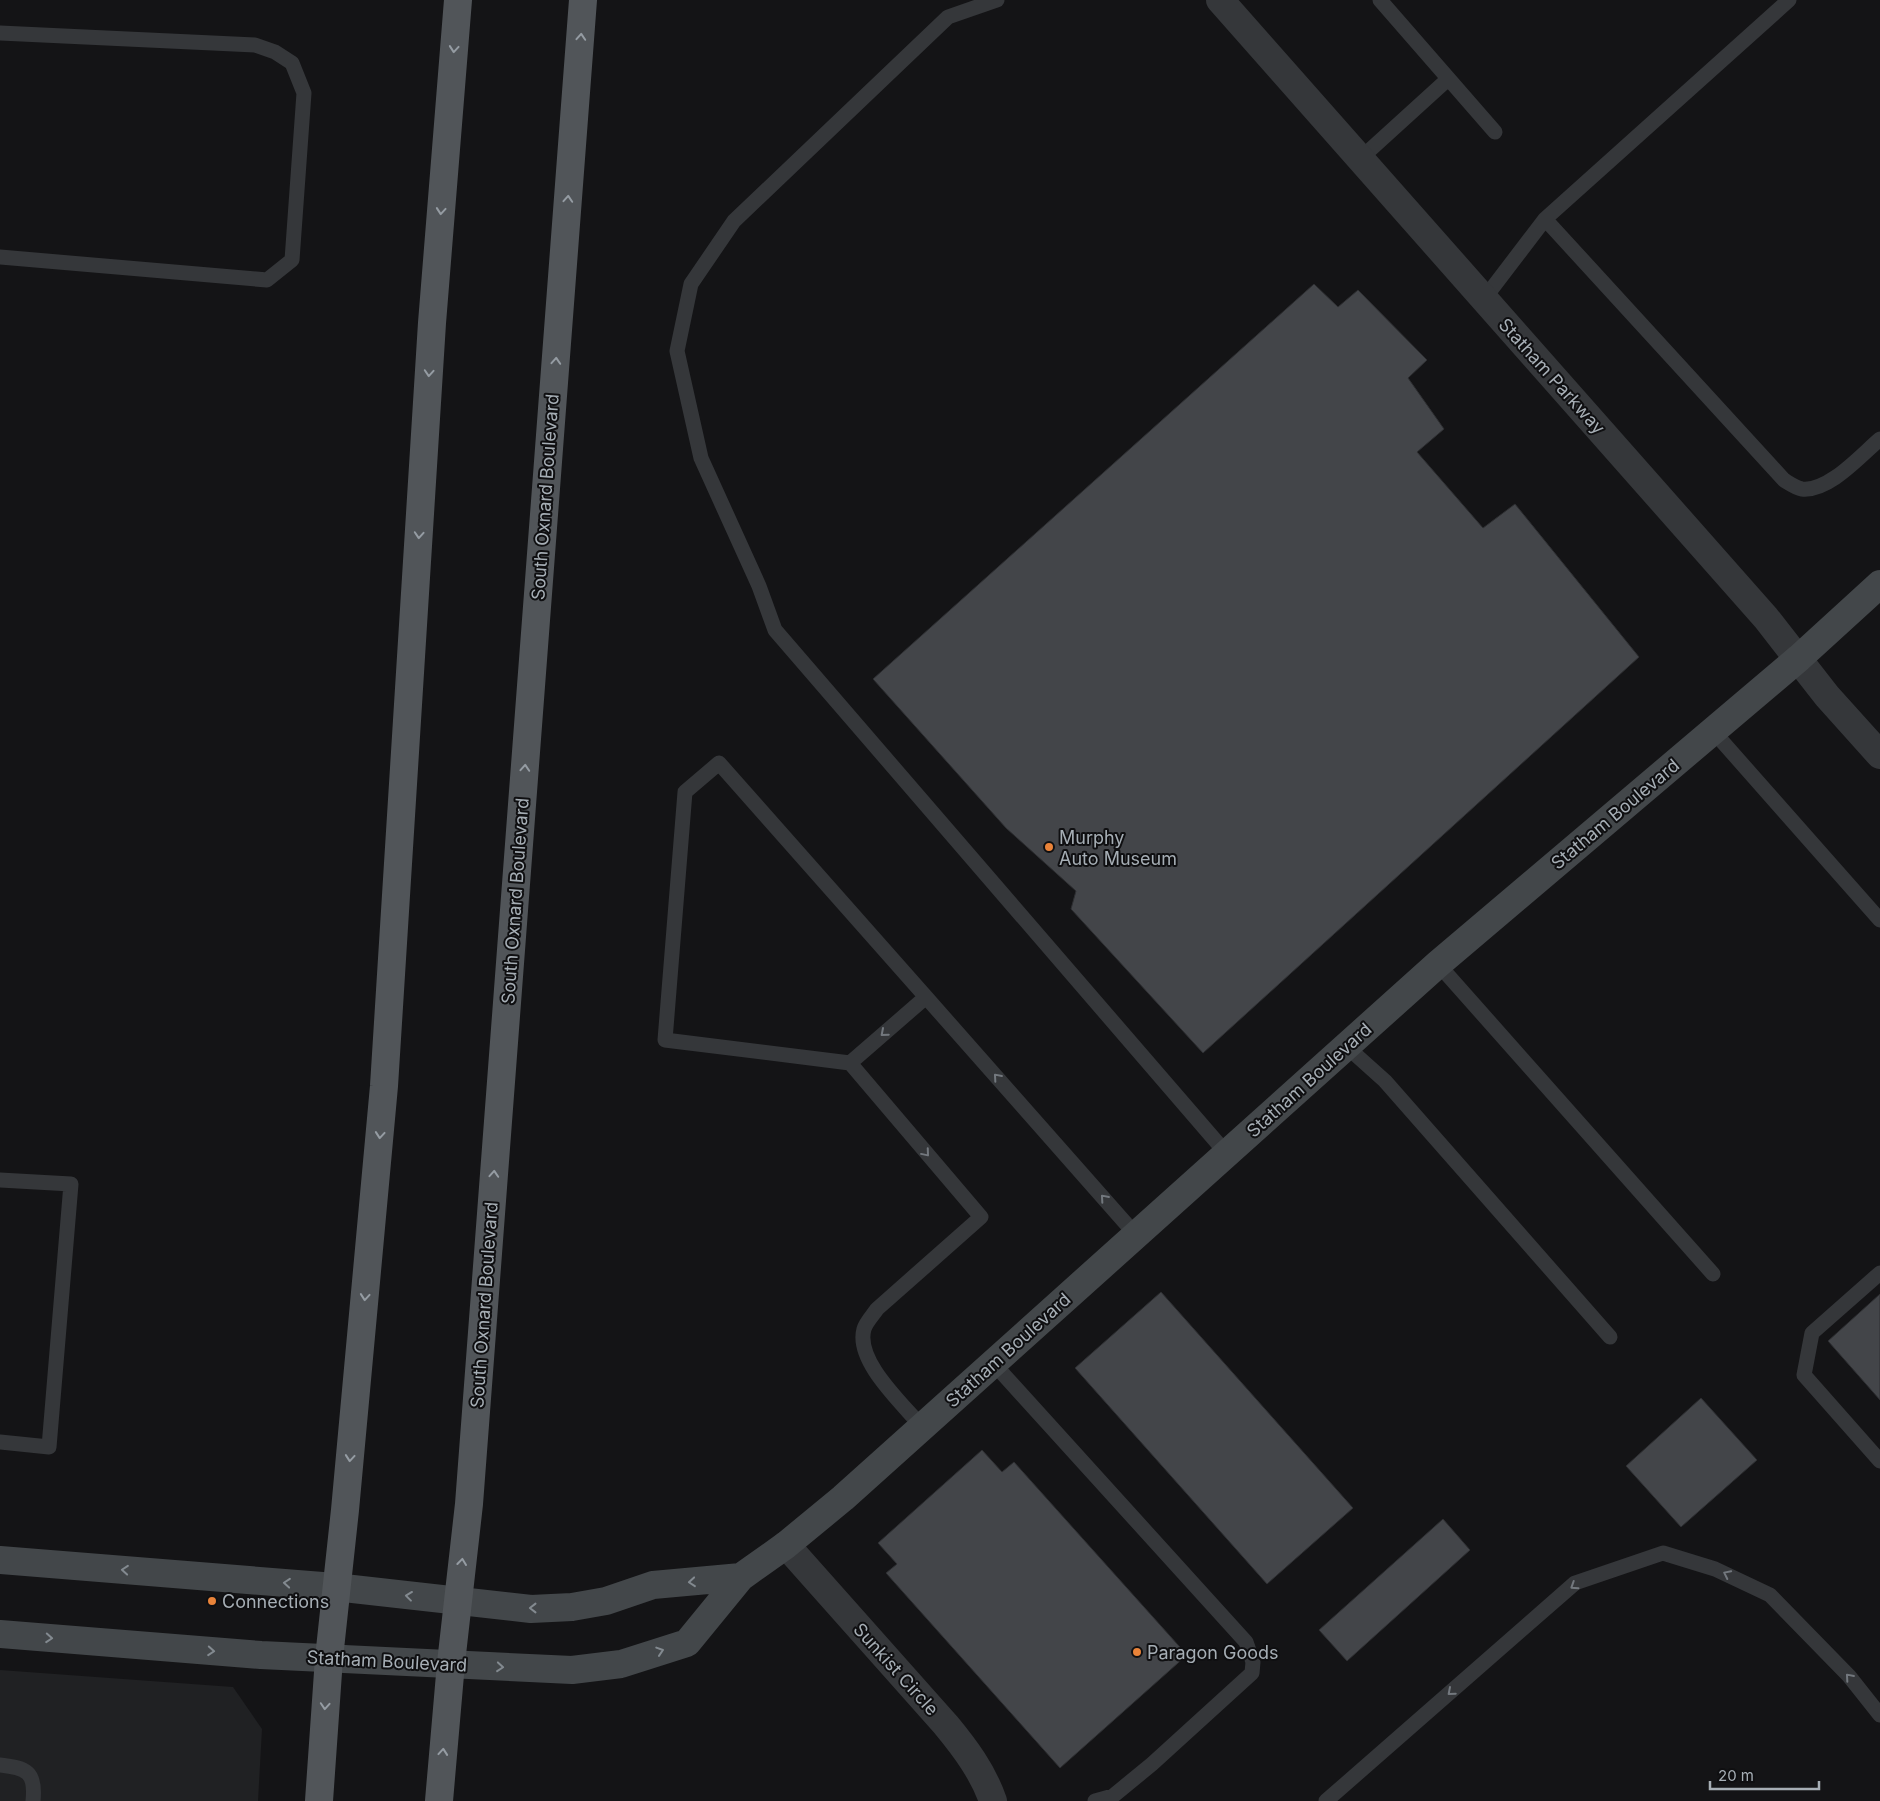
<svg xmlns="http://www.w3.org/2000/svg" width="1880" height="1801" font-family="Inter,sans-serif">
<style>
.built{fill:#202123}
.building{fill:#434549;stroke:#2e2f32}
.lines{fill:none;stroke-linecap:round;stroke-linejoin:round}
.lane{stroke:#35373a;stroke-width:15}
.street{stroke:#35373a;stroke-width:28}
.secondary{stroke:#43474a;stroke-width:28}
.primary{stroke:#515559;stroke-width:28}
.oneway{stroke:#959ca3}
.oneway2{stroke:#73787e}
.oneway3{stroke:#838a90}
.poi-dot{fill:#e98339;stroke:#0f0f11;stroke-width:2}
.labels{text-anchor:middle;dominant-baseline:central;stroke-width:4;stroke-linejoin:round;paint-order:stroke}
.street-label{font-size:18px;fill:#a6aeb5;stroke:#0f0f11}
.poi-label{font-size:18px;fill:#a6aeb5;stroke:#0f0f11;text-anchor:start}
</style>
<rect width="100%" height="100%" fill="#141416"/>
<path class="built" d="M 0,1670 L 233,1687 L 262,1729 L 258,1801 L 0,1801 Z"/>
<path class="building" d="M 1314,284 L 1338,307 L 1358,290 L 1427,360 L 1408,378 L 1444,429 L 1417,452 L 1483,528 L 1515,504 L 1639,657 L 1203,1053 L 1071,909 L 1076,891 L 1006,828 L 873,679 Z
M 1161,1292 L 1353,1508 L 1267,1584 L 1075,1368 Z
M 1880,1294 L 1880,1400 L 1828,1341 Z
M 1701,1398 L 1757,1460 L 1681,1527 L 1626,1466 Z
M 982,1450 L 1002,1472 L 1014,1462 L 1187,1655 L 1060,1768 L 886,1573 L 897,1564 L 878,1543 Z
M 1443,1519 L 1470,1550 L 1347,1661 L 1319,1630 Z"/>
<g class="lines">
<path class="lane" d="M 997,0 L 948,17 L 734,221 L 691,284 L 677,351 L 701,458 L 759,586 L 775,630 L 1227,1154
M 1380,0 L 1495,132
M 0,33 L 255,45 L 275,52 L 292,63 L 304,93 L 292,260 L 267,280 L 0,257
M 1360,159 L 1448,79
M 1545,219 L 1784,480 C 1789,483 1796,488 1802,489 C 1829,492 1861,455 1880,439
M 1484,299 L 1545,219 L 1789,0
M 1713,731 L 1880,920
M 1438,964 L 1713,1274
M 1346,1046 L 1385,1081 L 1610,1337
M 850,1063 L 665,1040 L 685,792 L 719,763 L 926,997
M 0,1180 L 71,1184 L 49,1447 L 0,1442
M 1880,1273 L 1812,1333 L 1804,1375 L 1880,1461
M 994,1364 L 1246,1642 L 1253,1662 L 1252,1673 L 1152,1764 L 1113,1796 L 1095,1801
M 922,1427 C 902,1403 855,1361 864,1329 C 866,1322 873,1315 877,1309 L 981,1217 L 850,1063 L 926,997 L 1136,1235
M 0,1765 C 27,1768 36,1772 33,1801
M 1326,1801 L 1575,1583 L 1663,1553 L 1715,1569 L 1770,1595 L 1849,1676 L 1880,1715"/>
<path class="street" d="M 1220,0 L 1766,618 L 1827,696 L 1880,755
M 786,1545 L 946,1725 C 965,1748 983,1772 993,1801"/>
<path class="secondary" d="M 0,1560 L 335,1587 L 531,1609 L 572,1607 L 606,1601 L 653,1585 L 741,1577
M 0,1634 L 261,1655 L 572,1670 L 621,1664 L 687,1643 L 741,1577 L 786,1545 L 843,1498 L 1438,964 L 1799,658 L 1880,584"/>
<path class="primary" d="M 319,1801 L 329,1658 L 345,1510 L 384,1086 L 432,323 L 458,0
M 439,1801 L 451,1663 L 469,1504 L 583,0"/>
</g>
<defs><path id="oneway-chevron" d="M-2-3.5L2.5 0L-2 3.5" fill="none" stroke-width="1.6" stroke-linecap="round" stroke-linejoin="round" transform="scale(1.25)"/></defs>
<g class="oneway">
<use href="#oneway-chevron" transform="translate(581 37) rotate(-86)"/>
<use href="#oneway-chevron" transform="translate(454 49) rotate(95)"/>
<use href="#oneway-chevron" transform="translate(568 199) rotate(-86)"/>
<use href="#oneway-chevron" transform="translate(441 211) rotate(95)"/>
<use href="#oneway-chevron" transform="translate(556 361) rotate(-86)"/>
<use href="#oneway-chevron" transform="translate(429 373) rotate(94)"/>
<use href="#oneway-chevron" transform="translate(419 535) rotate(94)"/>
<use href="#oneway-chevron" transform="translate(525 768) rotate(-86)"/>
<use href="#oneway-chevron" transform="translate(380 1135) rotate(95)"/>
<use href="#oneway-chevron" transform="translate(494 1174) rotate(-86)"/>
<use href="#oneway-chevron" transform="translate(365 1297) rotate(95)"/>
<use href="#oneway-chevron" transform="translate(350 1458) rotate(95)"/>
<use href="#oneway-chevron" transform="translate(462 1562) rotate(-83)"/>
<use href="#oneway-chevron" transform="translate(325 1706) rotate(94)"/>
<use href="#oneway-chevron" transform="translate(443 1752) rotate(-85)"/>
</g>
<g class="oneway2">
<use href="#oneway-chevron" transform="translate(884 1033) rotate(139)"/>
<use href="#oneway-chevron" transform="translate(997 1077) rotate(-131)"/>
<use href="#oneway-chevron" transform="translate(926 1153) rotate(50)"/>
<use href="#oneway-chevron" transform="translate(1104 1198) rotate(-131)"/>
<use href="#oneway-chevron" transform="translate(1727 1574) rotate(-154)"/>
<use href="#oneway-chevron" transform="translate(1574 1586) rotate(147)"/>
<use href="#oneway-chevron" transform="translate(1849 1677) rotate(-131)"/>
<use href="#oneway-chevron" transform="translate(1451 1692) rotate(139)"/>
</g>
<g class="oneway3">
<use href="#oneway-chevron" transform="translate(125 1570) rotate(-175)"/>
<use href="#oneway-chevron" transform="translate(692 1582) rotate(175)"/>
<use href="#oneway-chevron" transform="translate(287 1583) rotate(-175)"/>
<use href="#oneway-chevron" transform="translate(409 1596) rotate(-173)"/>
<use href="#oneway-chevron" transform="translate(533 1608) rotate(-180)"/>
<use href="#oneway-chevron" transform="translate(49 1638) rotate(4)"/>
<use href="#oneway-chevron" transform="translate(211 1651) rotate(4)"/>
<use href="#oneway-chevron" transform="translate(660 1651) rotate(-18)"/>
<use href="#oneway-chevron" transform="translate(500 1667) rotate(5)"/>
</g>
<g class="poi-dot">
<circle cx="1049" cy="847" r="5"/>
<circle cx="212" cy="1601" r="5"/>
<circle cx="1137" cy="1652" r="5"/>
</g>
<g class="labels">
<g class="street-label">
<text transform="translate(1552 376) rotate(48)">Statham Parkway</text>
<text transform="translate(545 497) rotate(-86)">South Oxnard Boulevard</text>
<text transform="translate(1615 814) rotate(-40)">Statham Boulevard</text>
<text transform="translate(515 901) rotate(-86)">South Oxnard Boulevard</text>
<text transform="translate(1309 1080) rotate(-42)">Statham Boulevard</text>
<text transform="translate(484 1305) rotate(-86)">South Oxnard Boulevard</text>
<text transform="translate(1008 1350) rotate(-42)">Statham Boulevard</text>
<text transform="translate(387 1661) rotate(3)">Statham Boulevard</text>
<text transform="translate(896 1669) rotate(48)">Sunkist Circle</text>
</g>
<g class="poi-label">
<text x="1059" y="837">Murphy<tspan x="1059" dy="21">Auto Museum</tspan></text>
<text x="222" y="1601">Connections</text>
<text x="1147" y="1652">Paragon Goods</text>
</g>
</g>
<path d="M1710 1781v8h109v-8" fill="none" stroke="#a6aeb5" stroke-width="2.5"/>
<text x="1718" y="1781" font-size="15" fill="#a6aeb5" stroke="#0f0f11" stroke-width="4" paint-order="stroke">20 m</text>
</svg>
